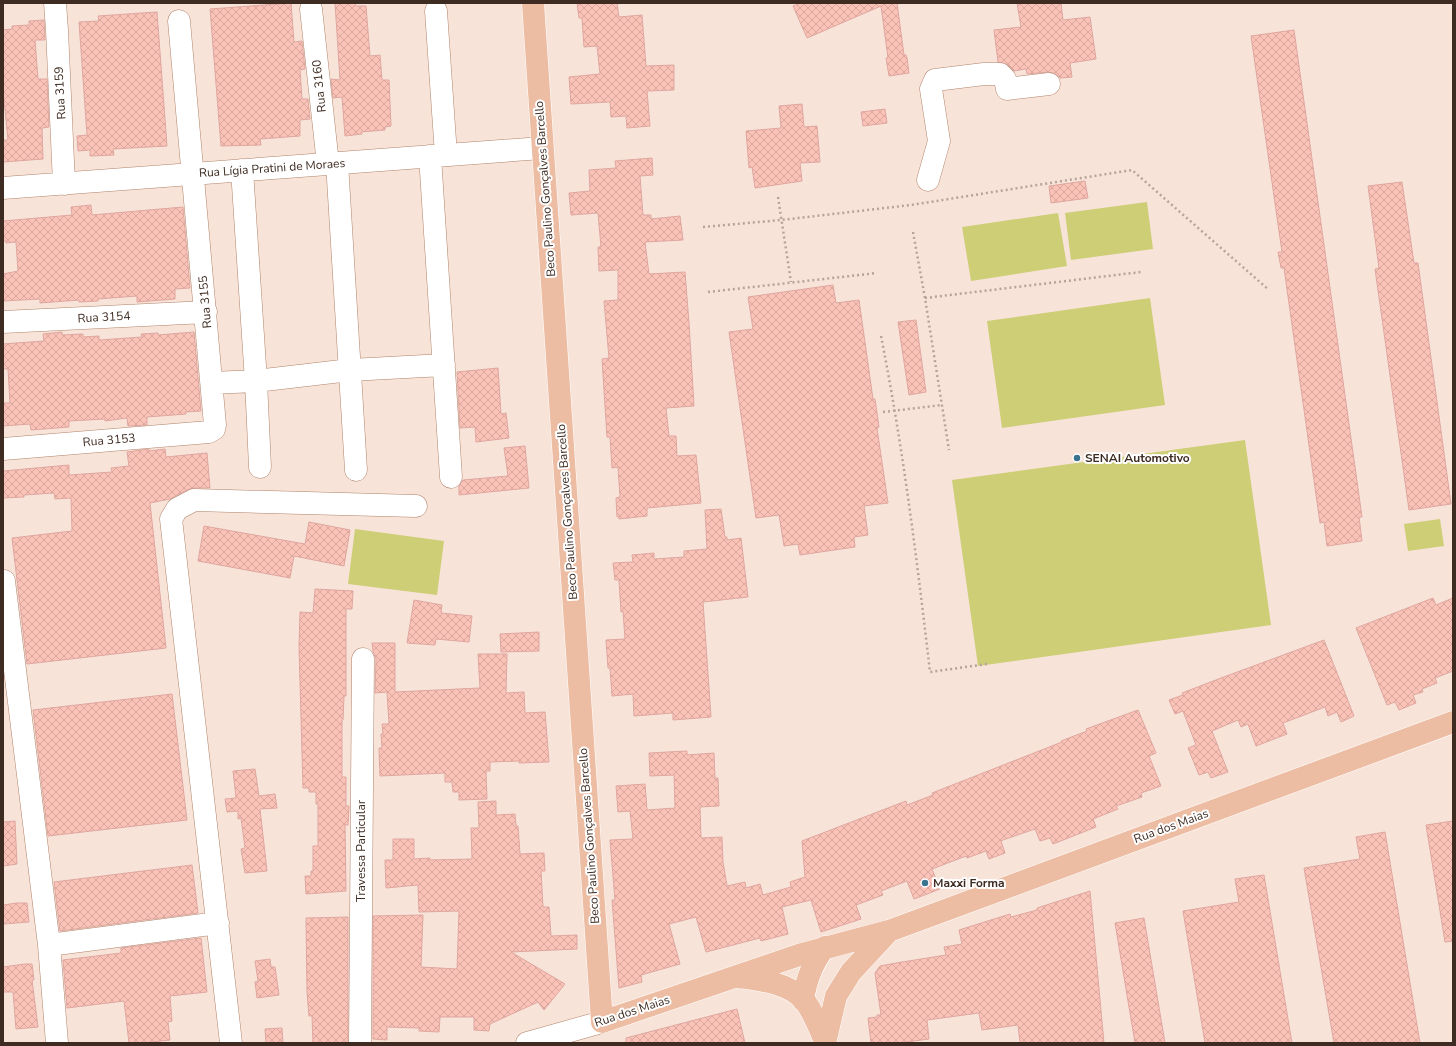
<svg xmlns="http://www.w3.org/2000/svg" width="1456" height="1046" font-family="'Nunito Sans',sans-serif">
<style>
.green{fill:#cdce76}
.building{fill:url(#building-cross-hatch);stroke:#dfa79f}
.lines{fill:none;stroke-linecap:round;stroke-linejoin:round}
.minor-casing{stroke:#b1836a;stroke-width:23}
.major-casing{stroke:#fff;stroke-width:23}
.path{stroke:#b7a399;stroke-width:2.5;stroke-dasharray:2 3;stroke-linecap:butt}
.minor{stroke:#fff;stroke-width:22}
.major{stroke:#ecbda3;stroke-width:22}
.poi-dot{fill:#3b748e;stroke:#fff;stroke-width:1.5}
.labels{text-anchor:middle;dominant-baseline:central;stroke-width:4;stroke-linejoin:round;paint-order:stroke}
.street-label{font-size:12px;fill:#3e2b21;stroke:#fff}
.poi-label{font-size:12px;font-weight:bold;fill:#3e2b21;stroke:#fff;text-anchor:start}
</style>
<defs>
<pattern id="building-cross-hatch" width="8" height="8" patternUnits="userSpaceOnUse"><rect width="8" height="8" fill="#fbc2b8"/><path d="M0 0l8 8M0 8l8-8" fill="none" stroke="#d8a79e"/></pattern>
</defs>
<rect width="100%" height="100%" fill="#f8e3d9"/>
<path class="green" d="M 1147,202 L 1153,249 L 1071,260 L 1065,213 Z
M 1058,213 L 1067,266 L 971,281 L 962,227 Z
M 1150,298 L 1165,405 L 1002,428 L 987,321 Z
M 1245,440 L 1271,625 L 978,666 L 952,480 Z
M 1440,519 L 1444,546 L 1408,551 L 1404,524 Z
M 355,529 L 444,541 L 437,595 L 348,584 Z"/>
<path class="building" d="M 291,3 L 294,42 L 302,41 L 305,69 L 300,70 L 302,99 L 308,99 L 310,119 L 300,120 L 300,136 L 260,139 L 261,145 L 221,146 L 210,9 Z
M 335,3 L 355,3 L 356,6 L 366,6 L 370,56 L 380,55 L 382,80 L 389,80 L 391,126 L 385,127 L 385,130 L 361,132 L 362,134 L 345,136 L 342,97 L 333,98 L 331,79 L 340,80 Z
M 577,3 L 617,3 L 619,17 L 642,15 L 646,66 L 674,65 L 674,90 L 647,91 L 650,126 L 627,128 L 626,116 L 611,117 L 610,102 L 571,104 L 569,77 L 600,74 L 597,46 L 584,47 L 582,18 L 579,18 Z
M 801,3 L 897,3 L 904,55 L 906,55 L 907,58 L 909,73 L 889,76 L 886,58 L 888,58 L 881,6 L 807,38 L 793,6 Z
M 1017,3 L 1061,3 L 1063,20 L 1090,17 L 1096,59 L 1070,63 L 1072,77 L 1060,78 L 1054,73 L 1048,72 L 1027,74 L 1026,69 L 1014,71 L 1008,65 L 998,62 L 994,30 L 1021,27 Z
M 157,12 L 167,146 L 113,149 L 114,155 L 90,156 L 90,150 L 78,151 L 77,136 L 87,135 L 79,22 L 99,21 L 98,16 Z
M 44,20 L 45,40 L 35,40 L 38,79 L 47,79 L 49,127 L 42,128 L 43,159 L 3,162 L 3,140 L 8,140 L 3,90 L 3,30 L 12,29 L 12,26 L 29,25 L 29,21 Z
M 1294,30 L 1362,517 L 1359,517 L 1362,541 L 1327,546 L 1324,522 L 1320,523 L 1284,268 L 1281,268 L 1278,252 L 1282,252 L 1251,36 Z
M 802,104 L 804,127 L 817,126 L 820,162 L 800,163 L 802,181 L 755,188 L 752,167 L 749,168 L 746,131 L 781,128 L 779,106 Z
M 885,109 L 887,123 L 863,126 L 861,112 Z
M 652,158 L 653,175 L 640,176 L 643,215 L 651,215 L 651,219 L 680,216 L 683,240 L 645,242 L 649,274 L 685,272 L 689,323 L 694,406 L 666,408 L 669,436 L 676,436 L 677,456 L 696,455 L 701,503 L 647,508 L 647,516 L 619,519 L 619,517 L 617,517 L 616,498 L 620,497 L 618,467 L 612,468 L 610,437 L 607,437 L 602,359 L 609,358 L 604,301 L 618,300 L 618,270 L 599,271 L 598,247 L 601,247 L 598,213 L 571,215 L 569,193 L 590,191 L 589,170 L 616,168 L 615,161 Z
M 1085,181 L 1088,198 L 1051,203 L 1049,186 Z
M 1402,182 L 1414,263 L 1418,263 L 1451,504 L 1409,510 L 1375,269 L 1379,268 L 1368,186 Z
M 91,205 L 92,215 L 183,207 L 190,288 L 175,289 L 175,299 L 137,302 L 137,296 L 98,299 L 98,301 L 79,302 L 79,300 L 40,303 L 40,299 L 3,301 L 3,274 L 18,271 L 16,242 L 6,243 L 6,241 L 3,241 L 3,221 L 72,215 L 71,207 Z
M 833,285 L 836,303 L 859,300 L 873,399 L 875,399 L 879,427 L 877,428 L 888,503 L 864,506 L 868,535 L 854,537 L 855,547 L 800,555 L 798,544 L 784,546 L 779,515 L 756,518 L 729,332 L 753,329 L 748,297 Z
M 916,320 L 926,392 L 909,395 L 898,322 Z
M 62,332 L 62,335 L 83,334 L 83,337 L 99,336 L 99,340 L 142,337 L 141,334 L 158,333 L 158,335 L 194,332 L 201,411 L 185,412 L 186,414 L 147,417 L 147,425 L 128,426 L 127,418 L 105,421 L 105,419 L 69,421 L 69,427 L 31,430 L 30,424 L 3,426 L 3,403 L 10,403 L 8,369 L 3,369 L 3,344 L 44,341 L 43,334 Z
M 498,368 L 501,414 L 506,413 L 509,438 L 476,442 L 475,427 L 460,428 L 457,372 Z
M 525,446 L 529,488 L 459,495 L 459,486 L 463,480 L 508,476 L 504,448 Z
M 149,449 L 149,451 L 165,449 L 166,457 L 207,453 L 210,488 L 194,488 L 189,489 L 170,499 L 150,503 L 166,648 L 27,664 L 12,538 L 72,531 L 71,498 L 55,499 L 54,493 L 24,495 L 24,497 L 3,498 L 3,471 L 69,465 L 69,475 L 112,472 L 111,468 L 129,466 L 127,452 Z
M 721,509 L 725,537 L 727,537 L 727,540 L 741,538 L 748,597 L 703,602 L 711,717 L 673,720 L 673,713 L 634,716 L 633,694 L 612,696 L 610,668 L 608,668 L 606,640 L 625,639 L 623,611 L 621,612 L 619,580 L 615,580 L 613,563 L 633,562 L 632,555 L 654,553 L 654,559 L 684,557 L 684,551 L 707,549 L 705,510 Z
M 309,522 L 350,530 L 344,566 L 294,556 L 290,578 L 198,561 L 204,526 L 305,544 Z
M 315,589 L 353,591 L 352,609 L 346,609 L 346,696 L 344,696 L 343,720 L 342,720 L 342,777 L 346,777 L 346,806 L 349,806 L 348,825 L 345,825 L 346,891 L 306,894 L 305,876 L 311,876 L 311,871 L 313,871 L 313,846 L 318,846 L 318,804 L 316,804 L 316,792 L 309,792 L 309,788 L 303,788 L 299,647 L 300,612 L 313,613 Z
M 1433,598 L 1436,605 L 1453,598 L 1453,671 L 1435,678 L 1437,683 L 1422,689 L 1423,692 L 1413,695 L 1416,703 L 1399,710 L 1395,702 L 1387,705 L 1356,628 Z
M 414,600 L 442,605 L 441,613 L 472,616 L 469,642 L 436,639 L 435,645 L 407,643 Z
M 539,632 L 539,651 L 501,652 L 500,634 Z
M 1324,640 L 1354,716 L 1341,722 L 1337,712 L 1328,716 L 1325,707 L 1283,723 L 1287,734 L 1256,746 L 1248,724 L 1241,727 L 1238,720 L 1212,731 L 1228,772 L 1211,778 L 1208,772 L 1199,775 L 1188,748 L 1196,745 L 1183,711 L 1175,714 L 1169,700 L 1183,695 L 1182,693 L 1221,678 Z
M 372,643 L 395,643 L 395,692 L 480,688 L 478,654 L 507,654 L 506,693 L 524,692 L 525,713 L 545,712 L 549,762 L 519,763 L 519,761 L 490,762 L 490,771 L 486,771 L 487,799 L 459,800 L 459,792 L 453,792 L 452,782 L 445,782 L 445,773 L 380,776 L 379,748 L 382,748 L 381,734 L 383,734 L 382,724 L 389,724 L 387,692 L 375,693 L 376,659 L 373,651 Z
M 172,694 L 187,820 L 48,836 L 33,710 Z
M 1138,710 L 1156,753 L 1149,756 L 1161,786 L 1141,793 L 1142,797 L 1116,806 L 1118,809 L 1093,819 L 1096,827 L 1053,844 L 1050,838 L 1040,841 L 1035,829 L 1003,840 L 1001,841 L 1005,853 L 989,859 L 986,851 L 967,858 L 966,856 L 932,869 L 940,889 L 914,899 L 907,881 L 881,891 L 883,895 L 856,905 L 861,919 L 821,932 L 811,900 L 782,907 L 788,934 L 761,941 L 760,938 L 706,952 L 696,917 L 669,924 L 680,964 L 641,975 L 642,982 L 619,988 L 612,900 L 615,900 L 610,840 L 633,839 L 630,811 L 618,812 L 616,786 L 645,784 L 647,810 L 675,808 L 674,775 L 650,776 L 649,753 L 687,751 L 687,755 L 714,753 L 715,778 L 718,778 L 719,806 L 700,807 L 701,838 L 722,837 L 723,862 L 727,886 L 745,882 L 746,888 L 760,884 L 763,895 L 791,887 L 790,882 L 805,877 L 802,841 L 906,801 L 907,805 L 933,795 L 932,793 L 1062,742 L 1061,741 L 1087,731 L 1086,729 Z
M 255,769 L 259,796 L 275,794 L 277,808 L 260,809 L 267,871 L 245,873 L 241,849 L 245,848 L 241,818 L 238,819 L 238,811 L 227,812 L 225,799 L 236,798 L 233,771 Z
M 496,801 L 496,815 L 515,814 L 516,826 L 518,826 L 520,854 L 544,853 L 545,871 L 541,871 L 543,907 L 549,907 L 551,936 L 577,935 L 577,949 L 511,952 L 565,984 L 544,1010 L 538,1002 L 490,1024 L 489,1031 L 474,1030 L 474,1017 L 440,1017 L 439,1032 L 419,1031 L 419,1028 L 387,1027 L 387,1040 L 373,1039 L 373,916 L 423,915 L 421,967 L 457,969 L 459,911 L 419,912 L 418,885 L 386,888 L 385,860 L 393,860 L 393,839 L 414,839 L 414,859 L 430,858 L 430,860 L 472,859 L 471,828 L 479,828 L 478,802 Z
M 15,821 L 17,864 L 3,866 L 3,822 Z
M 1453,821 L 1453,941 L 1445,942 L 1426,825 Z
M 1385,832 L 1420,1043 L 1334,1043 L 1304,868 L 1360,859 L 1356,837 Z
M 192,865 L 198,913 L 60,931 L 54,882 Z
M 1264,875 L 1292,1043 L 1205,1043 L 1183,911 L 1239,902 L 1235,879 Z
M 1090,891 L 1104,1043 L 1020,1043 L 1018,1025 L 982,1030 L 979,1013 L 927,1020 L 929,1039 L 899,1043 L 871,1043 L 868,1018 L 877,1017 L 877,1015 L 881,1015 L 875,973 L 880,966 L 896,963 L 946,955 L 944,947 L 962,944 L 959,930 L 1010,914 L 1011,917 L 1037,910 L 1037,908 Z
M 17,903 L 27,903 L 29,922 L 3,924 L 3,905 Z
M 348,917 L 348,1043 L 313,1043 L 312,1016 L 309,1016 L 307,992 L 306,918 Z
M 1144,918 L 1165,1043 L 1135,1043 L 1115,923 Z
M 201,938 L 207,992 L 170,996 L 172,1021 L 168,1022 L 170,1040 L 142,1043 L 129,1043 L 124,1001 L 67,1008 L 63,960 L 121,953 L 121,948 Z
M 270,959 L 271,967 L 275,967 L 279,995 L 257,998 L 255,982 L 258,981 L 255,961 Z
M 25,964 L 32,964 L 34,980 L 32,980 L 38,1027 L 16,1029 L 13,992 L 3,992 L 3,967 Z
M 737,1009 L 745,1043 L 626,1043 L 626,1038 Z
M 282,1028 L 283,1043 L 266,1043 L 265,1029 Z"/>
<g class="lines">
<g class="minor-casing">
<path id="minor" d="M 55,3 L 57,30 L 64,184
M 311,9 L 328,164
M 436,11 L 446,155
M 430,156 L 451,477
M 337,163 L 356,470
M 242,170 L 256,381 L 260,467
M 928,180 L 939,141 L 931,89 L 935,80 L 984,74 L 1000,74 L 1005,79 L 1007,89 L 1049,84
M 3,188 L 542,148
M 3,322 L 206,312
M 212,383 L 256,381 L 350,370 L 444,365
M 3,449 L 209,432 L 214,429 L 215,425 L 179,21
M 4,581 L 49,945 L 218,923
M 49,945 L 57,1043
M 231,1043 L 171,519 L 177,509 L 194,500 L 416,506
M 360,1043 L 363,659
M 527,1043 L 602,1022"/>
</g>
<g class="major-casing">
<path id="major" d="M 533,3 L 602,1022 L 799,955 L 889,931 L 1453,722
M 738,977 C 759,980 788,982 804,1000 C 813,1011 819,1028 825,1041
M 803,1000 C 806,980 813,962 825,947
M 825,1043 L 836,996 L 851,972 L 889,931"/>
</g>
<path class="path" d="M 778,197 L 791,282
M 703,227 L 781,220 L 911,205 L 1132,170 L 1269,290
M 913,232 L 925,298 L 949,450
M 708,292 L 877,273
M 925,298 L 1141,272
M 881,336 C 903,447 917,560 930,672 L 987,664
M 883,412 L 942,405"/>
<use href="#minor" class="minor"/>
<use href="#major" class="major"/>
</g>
<g class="poi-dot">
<circle cx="1077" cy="458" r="4"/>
<circle cx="925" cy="883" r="4"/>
</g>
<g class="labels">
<g class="street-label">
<text transform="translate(319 86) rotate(-96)">Rua 3160</text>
<text transform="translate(60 93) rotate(-93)">Rua 3159</text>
<text transform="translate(272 168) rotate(-4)">Rua Lígia Pratini de Moraes</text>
<text transform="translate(545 189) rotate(-94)">Beco Paulino Gonçalves Barcello</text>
<text transform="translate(205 302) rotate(-95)">Rua 3155</text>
<text transform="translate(104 317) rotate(-3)">Rua 3154</text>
<text transform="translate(109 440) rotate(-5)">Rua 3153</text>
<text transform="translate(567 512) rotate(-94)">Beco Paulino Gonçalves Barcello</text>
<text transform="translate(1171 826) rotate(-20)">Rua dos Maias</text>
<text transform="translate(589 836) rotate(-94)">Beco Paulino Gonçalves Barcello</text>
<text transform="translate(361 851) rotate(-90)">Travessa Particular</text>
<text transform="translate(632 1011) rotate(-18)">Rua dos Maias</text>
</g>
<g class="poi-label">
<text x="1085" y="458">SENAI Automotivo</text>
<text x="933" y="883">Maxxi Forma</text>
</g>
</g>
<rect width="1456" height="1046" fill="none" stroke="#3e2b21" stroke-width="8"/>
</svg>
